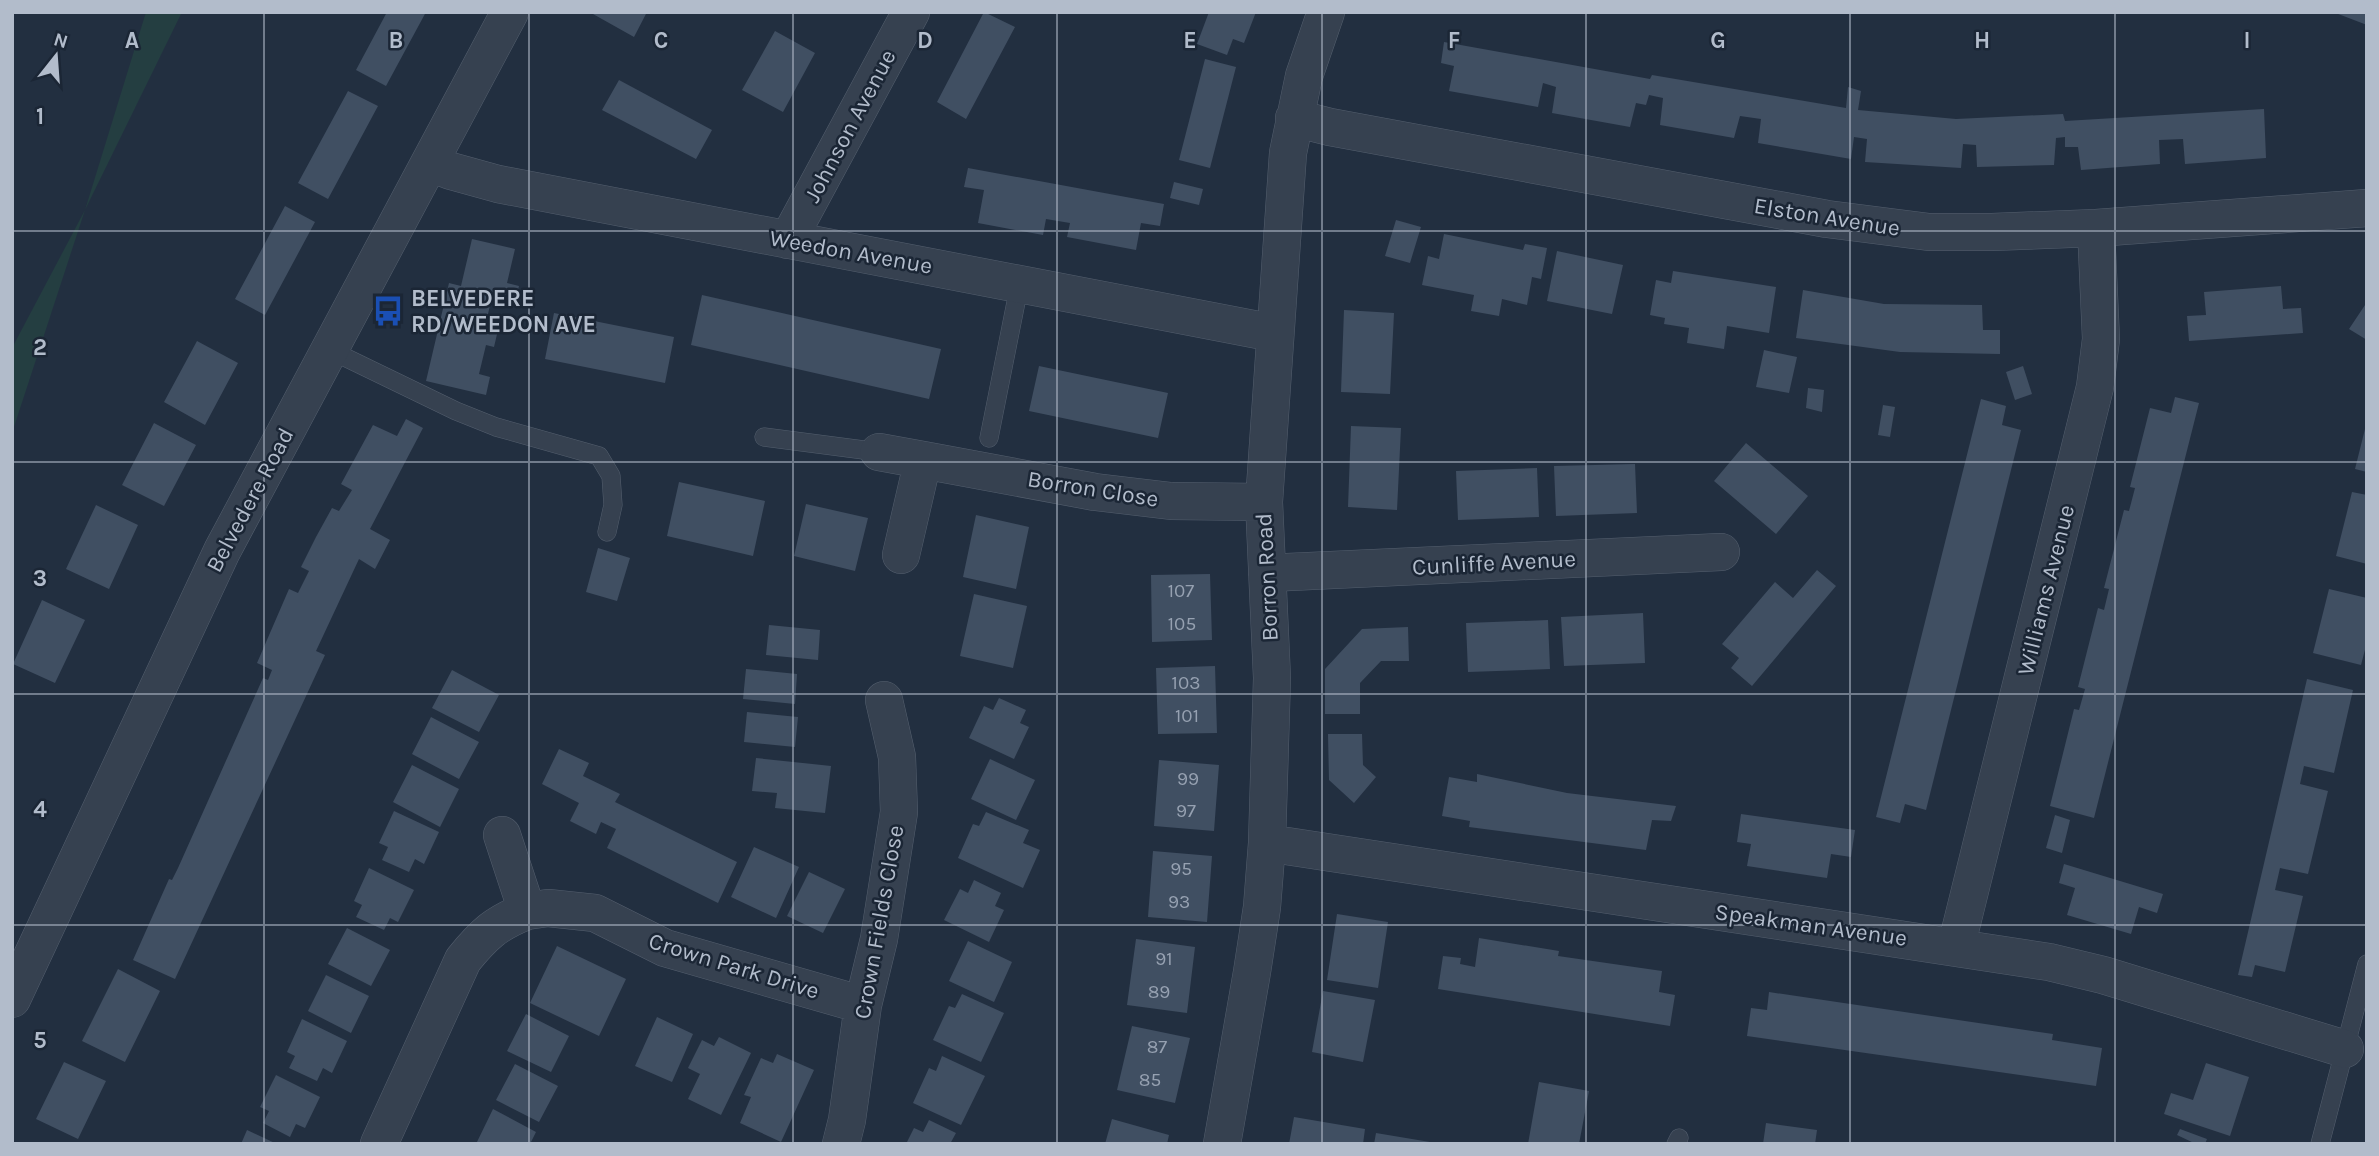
<svg xmlns="http://www.w3.org/2000/svg" width="2379" height="1156" font-family="Karla,sans-serif">
<style>
.green{fill:#243e41}
.building{fill:#404f62}
.lines{fill:none;stroke-linecap:round;stroke-linejoin:round}
.lane-casing{stroke:#545f6e;stroke-width:19}
.street-casing{stroke:#545f6e;stroke-width:38}
.lane{stroke:#364150;stroke-width:18}
.street{stroke:#364150;stroke-width:37}
.grid{fill:none;stroke:#b2bccb;stroke-width:2;stroke-opacity:0.55}
.labels{text-anchor:middle;dominant-baseline:central;stroke-width:5;stroke-linejoin:round;paint-order:stroke}
.number-label{font-size:19px;fill:#96a1b1}
.street-label{font-size:23px;fill:#b2bccb;stroke:#1b2635}
.poi-label{font-size:23px;font-weight:bold;fill:#b2bccb;stroke:#1b2635;text-anchor:start}
.grid-label{font-size:23px;text-anchor:middle;font-weight:bold;fill:#b2bccb;stroke:#1b2635;stroke-width:5;stroke-linejoin:round;paint-order:stroke}
</style>
<rect width="100%" height="100%" fill="#222f40"/>
<path class="green" d="M 146,12 L 182,12 L 85,210 L 12,433 L 12,348 L 85,210 Z"/>
<path class="building" d="M 387,12 L 426,12 L 386,86 L 356,70 Z
M 594,12 L 647,12 L 634,37 L 593,14 Z
M 984,12 L 1015,27 L 966,119 L 937,102 Z
M 1209,12 L 1256,12 L 1244,43 L 1233,39 L 1227,55 L 1197,44 Z
M 2333,12 L 2367,12 L 2367,25 Z
M 775,31 L 815,53 L 783,112 L 742,90 Z
M 1444,42 L 1650,79 L 1652,75 L 1846,108 L 1848,87 L 1861,91 L 1858,110 L 1956,119 L 2063,114 L 2065,121 L 2264,109 L 2266,158 L 2185,164 L 2183,139 L 2159,140 L 2160,164 L 2081,170 L 2078,147 L 2065,147 L 2065,137 L 2056,138 L 2054,165 L 1977,167 L 1976,145 L 1963,144 L 1961,168 L 1865,162 L 1867,139 L 1854,137 L 1851,159 L 1758,143 L 1761,119 L 1740,116 L 1734,138 L 1660,125 L 1663,98 L 1649,95 L 1646,105 L 1636,103 L 1630,127 L 1552,113 L 1556,87 L 1543,83 L 1538,107 L 1449,91 L 1454,66 L 1441,63 Z
M 1205,59 L 1236,67 L 1210,168 L 1179,160 Z
M 619,80 L 712,130 L 696,159 L 602,110 Z
M 348,91 L 378,106 L 328,199 L 298,183 Z
M 968,168 L 1164,204 L 1160,226 L 1141,223 L 1136,250 L 1067,237 L 1070,223 L 1046,219 L 1043,235 L 978,223 L 984,190 L 964,187 Z
M 1174,182 L 1203,189 L 1199,205 L 1170,198 Z
M 285,206 L 315,222 L 265,315 L 235,299 Z
M 1396,220 L 1421,227 L 1410,263 L 1385,256 Z
M 1444,234 L 1523,250 L 1525,244 L 1547,248 L 1541,279 L 1532,277 L 1527,305 L 1502,299 L 1499,316 L 1471,311 L 1474,295 L 1422,285 L 1428,256 L 1439,259 Z
M 472,239 L 515,249 L 507,283 L 519,286 L 516,298 L 493,292 L 485,327 L 498,330 L 494,347 L 486,345 L 479,374 L 490,377 L 486,395 L 426,381 L 449,283 L 461,286 Z
M 1557,251 L 1623,265 L 1612,314 L 1547,301 Z
M 1673,271 L 1776,287 L 1769,333 L 1727,326 L 1724,349 L 1687,343 L 1689,328 L 1664,324 L 1665,318 L 1650,315 L 1656,280 L 1671,283 Z
M 2281,286 L 2283,309 L 2301,308 L 2303,333 L 2189,341 L 2187,316 L 2206,315 L 2204,292 Z
M 1803,290 L 1884,304 L 1982,305 L 1983,330 L 2000,330 L 2000,354 L 1900,352 L 1796,338 Z
M 702,295 L 941,349 L 929,399 L 691,345 Z
M 2367,302 L 2367,340 L 2349,329 Z
M 1344,310 L 1394,313 L 1390,394 L 1341,392 Z
M 554,313 L 674,337 L 665,383 L 545,359 Z
M 197,341 L 238,363 L 205,425 L 164,402 Z
M 1764,350 L 1797,357 L 1789,393 L 1756,387 Z
M 1039,366 L 1168,393 L 1158,438 L 1029,411 Z
M 2023,366 L 2032,394 L 2015,400 L 2006,372 Z
M 1808,388 L 1824,390 L 1822,412 L 1806,408 Z
M 2175,397 L 2199,403 L 2094,818 L 2050,806 L 2074,709 L 2079,710 L 2085,689 L 2078,687 L 2098,608 L 2104,610 L 2109,589 L 2104,588 L 2124,510 L 2129,511 L 2135,488 L 2130,487 L 2150,408 L 2171,413 Z
M 1981,399 L 2006,406 L 2002,425 L 2021,430 L 1926,810 L 1905,804 L 1900,823 L 1876,817 Z
M 1883,405 L 1895,407 L 1890,437 L 1878,435 Z
M 406,419 L 423,428 L 370,529 L 390,540 L 375,569 L 359,559 L 316,651 L 325,655 L 175,979 L 133,960 L 169,879 L 172,880 L 178,868 L 263,678 L 268,680 L 272,670 L 257,663 L 289,589 L 298,593 L 309,571 L 301,567 L 316,537 L 332,508 L 339,511 L 352,490 L 341,484 L 373,425 L 397,436 Z
M 154,423 L 196,445 L 164,506 L 122,485 Z
M 2366,425 L 2367,425 L 2367,472 L 2355,469 Z
M 1351,426 L 1401,428 L 1397,510 L 1348,507 Z
M 1746,443 L 1808,496 L 1776,534 L 1714,481 Z
M 1635,464 L 1637,513 L 1556,516 L 1554,466 Z
M 1537,468 L 1539,517 L 1458,520 L 1456,471 Z
M 679,482 L 765,501 L 753,556 L 667,536 Z
M 2352,492 L 2367,495 L 2367,564 L 2336,556 Z
M 806,504 L 868,518 L 855,571 L 794,556 Z
M 96,505 L 138,525 L 109,589 L 66,569 Z
M 976,515 L 1029,527 L 1016,589 L 963,577 Z
M 598,548 L 630,558 L 617,601 L 586,592 Z
M 1817,570 L 1836,586 L 1752,686 L 1731,668 L 1739,658 L 1722,644 L 1775,582 L 1793,598 Z
M 1210,574 L 1212,640 L 1152,642 L 1151,575 Z
M 2329,589 L 2367,598 L 2367,642 L 2361,665 L 2313,653 Z
M 974,594 L 1027,606 L 1013,668 L 960,656 Z
M 42,600 L 85,620 L 55,683 L 13,664 Z
M 1643,613 L 1645,663 L 1564,666 L 1561,617 Z
M 1548,620 L 1550,669 L 1468,672 L 1466,623 Z
M 769,625 L 820,630 L 818,660 L 766,655 Z
M 1408,627 L 1409,661 L 1381,661 L 1360,683 L 1360,714 L 1325,714 L 1325,669 L 1362,629 Z
M 1215,666 L 1217,733 L 1158,734 L 1156,668 Z
M 746,669 L 797,674 L 795,704 L 743,699 Z
M 452,670 L 499,695 L 479,732 L 432,708 Z
M 2307,679 L 2353,690 L 2334,773 L 2304,766 L 2300,784 L 2328,791 L 2308,874 L 2280,868 L 2275,890 L 2303,896 L 2285,972 L 2255,965 L 2252,977 L 2238,975 Z
M 999,698 L 1026,710 L 1020,723 L 1029,727 L 1014,759 L 969,738 L 984,706 L 993,710 Z
M 747,712 L 798,717 L 795,747 L 744,742 Z
M 431,717 L 479,742 L 459,779 L 412,754 Z
M 1328,734 L 1362,734 L 1363,765 L 1376,777 L 1354,803 L 1329,780 Z
M 559,749 L 589,763 L 583,776 L 620,794 L 615,802 L 737,862 L 718,903 L 607,848 L 616,829 L 601,822 L 596,834 L 570,821 L 579,803 L 542,784 Z
M 756,758 L 831,766 L 825,813 L 775,808 L 777,793 L 752,791 Z
M 990,759 L 1035,780 L 1016,820 L 971,799 Z
M 1159,760 L 1219,765 L 1214,831 L 1154,826 Z
M 412,765 L 459,789 L 440,827 L 393,802 Z
M 1477,774 L 1567,793 L 1676,806 L 1671,821 L 1652,820 L 1646,850 L 1469,827 L 1470,821 L 1442,816 L 1449,777 L 1477,782 Z
M 394,811 L 439,832 L 424,864 L 415,859 L 409,872 L 382,860 L 388,847 L 379,843 Z
M 986,812 L 1029,830 L 1023,843 L 1040,850 L 1023,888 L 958,858 L 973,824 L 979,826 Z
M 1741,814 L 1855,830 L 1851,857 L 1831,854 L 1827,878 L 1747,866 L 1751,844 L 1737,842 Z
M 2055,815 L 2070,820 L 2062,853 L 2046,848 Z
M 754,847 L 799,867 L 776,918 L 731,897 Z
M 1153,851 L 1212,856 L 1207,922 L 1148,917 Z
M 2064,864 L 2163,894 L 2157,913 L 2139,907 L 2131,934 L 2067,915 L 2075,888 L 2059,883 Z
M 369,868 L 414,890 L 398,922 L 390,918 L 384,930 L 356,917 L 362,905 L 354,901 Z
M 809,872 L 845,889 L 823,933 L 787,916 Z
M 974,880 L 1001,893 L 995,906 L 1004,910 L 989,942 L 944,920 L 960,889 L 968,893 Z
M 1337,914 L 1388,922 L 1378,988 L 1327,980 Z
M 347,928 L 390,950 L 371,986 L 328,964 Z
M 1479,938 L 1559,951 L 1558,956 L 1662,971 L 1659,992 L 1675,995 L 1670,1026 L 1438,989 L 1443,956 L 1461,958 L 1460,964 L 1475,967 Z
M 1136,939 L 1195,947 L 1187,1013 L 1127,1005 Z
M 968,941 L 1012,962 L 994,1002 L 949,981 Z
M 557,946 L 626,979 L 599,1036 L 530,1003 Z
M 118,969 L 160,991 L 125,1062 L 82,1041 Z
M 326,975 L 369,996 L 351,1033 L 308,1011 Z
M 1323,991 L 1375,1000 L 1363,1062 L 1312,1052 Z
M 1769,992 L 2053,1034 L 2052,1040 L 2102,1048 L 2096,1086 L 1747,1036 L 1751,1008 L 1767,1010 Z
M 962,994 L 1004,1013 L 981,1062 L 933,1040 L 949,1006 L 955,1008 Z
M 526,1014 L 569,1036 L 551,1072 L 507,1051 Z
M 657,1017 L 693,1034 L 672,1082 L 635,1066 Z
M 302,1019 L 347,1041 L 332,1073 L 323,1068 L 317,1081 L 289,1068 L 295,1056 L 287,1052 Z
M 1132,1026 L 1190,1038 L 1175,1103 L 1117,1090 Z
M 719,1037 L 751,1053 L 721,1115 L 688,1099 L 700,1074 L 688,1068 L 702,1040 L 714,1046 Z
M 777,1054 L 814,1070 L 781,1142 L 740,1123 L 751,1097 L 744,1095 L 761,1058 L 773,1063 Z
M 942,1056 L 985,1076 L 961,1125 L 913,1103 L 929,1068 L 936,1071 Z
M 64,1062 L 106,1081 L 78,1139 L 36,1119 Z
M 2206,1063 L 2249,1077 L 2230,1136 L 2164,1114 L 2171,1093 L 2193,1100 Z
M 515,1064 L 558,1086 L 539,1122 L 496,1100 Z
M 276,1075 L 320,1097 L 305,1128 L 296,1124 L 290,1137 L 263,1123 L 269,1111 L 260,1107 Z
M 1539,1082 L 1589,1091 L 1579,1144 L 1528,1144 Z
M 493,1109 L 536,1132 L 530,1144 L 476,1144 Z
M 1294,1117 L 1365,1129 L 1363,1144 L 1289,1144 Z
M 1112,1119 L 1169,1135 L 1167,1144 L 1105,1144 Z
M 929,1120 L 956,1133 L 950,1144 L 906,1144 L 914,1128 L 923,1132 Z
M 1766,1123 L 1817,1130 L 1815,1144 L 1763,1144 Z
M 2180,1129 L 2207,1139 L 2205,1144 L 2196,1144 L 2177,1135 Z
M 247,1130 L 277,1144 L 241,1144 Z
M 1376,1133 L 1430,1142 L 1430,1144 L 1374,1144 Z"/>
<g class="lines">
<g class="lane-casing">
<path id="lane" d="M 330,350 L 456,411 L 496,427 L 599,456 L 611,476 L 613,505 L 607,532
M 764,437 L 879,452
M 989,438 L 1020,282
M 1676,1144 L 1679,1138
M 2320,1144 L 2367,964"/>
</g>
<g class="street-casing">
<path id="street" d="M 1294,118 L 1330,127 L 1827,219 L 1929,232 L 1992,232 L 2096,228 L 2367,208
M 430,163 L 451,171 L 498,184 L 1274,333
M 788,240 L 911,12
M 879,452 L 923,460
M 901,555 L 923,460 L 1095,492 L 1171,501 L 1264,502
M 1267,573 L 1721,552
M 1267,843 L 2049,962 L 2103,975 L 2345,1049
M 527,911 L 548,908 L 595,913 L 665,948 L 863,1005
M 1956,947 L 2095,387 L 2101,339 L 2096,228
M 12,999 L 222,551 L 510,12
M 379,1144 L 463,960 C 484,934 496,923 527,911 L 502,835
M 841,1144 L 847,1120 L 863,1005 L 879,939 L 899,812 L 897,757 L 884,700
M 1222,1144 L 1252,972 L 1262,907 L 1267,843 L 1272,678 L 1264,502 L 1288,153 L 1304,76 L 1326,12"/>
</g>
<use href="#lane" class="lane"/>
<use href="#street" class="street"/>
</g>
<path class="grid" d="M 264,12 L 264,1144M 529,12 L 529,1144M 793,12 L 793,1144M 1057,12 L 1057,1144M 1322,12 L 1322,1144M 1586,12 L 1586,1144M 1850,12 L 1850,1144M 2115,12 L 2115,1144M 12,231 L 2367,231M 12,462 L 2367,462M 12,694 L 2367,694M 12,925 L 2367,925"/>
<defs>
<g id="bus-bare" transform="scale(2.415)"><path d="M-5-6H5V4H4V6H2V4H-2V6H-4V4H-5ZM-3.5-4V0h7V-4ZM-3.5 1.2v1.5H-2V1.2ZM2 1.2v1.5H3.5V1.2Z" fill="#1a4fb4" stroke="#1b2635" stroke-width="2.5" paint-order="stroke"/></g>
</defs>
<g fill-rule="evenodd">
<use href="#bus-bare" x="388" y="311"/>
</g>
<g class="labels">
<g class="number-label">
<text x="1181" y="591">107</text>
<text x="1182" y="624">105</text>
<text x="1186" y="683">103</text>
<text x="1187" y="716">101</text>
<text x="1188" y="779">99</text>
<text x="1186" y="811">97</text>
<text x="1181" y="869">95</text>
<text x="1179" y="902">93</text>
<text x="1164" y="959">91</text>
<text x="1159" y="992">89</text>
<text x="1157" y="1047">87</text>
<text x="1150" y="1080">85</text>
</g>
<g class="street-label">
<text transform="translate(850 126) rotate(-62)">Johnson Avenue</text>
<text transform="translate(1827 217) rotate(9)">Elston Avenue</text>
<text transform="translate(851 252) rotate(10)">Weedon Avenue</text>
<text transform="translate(1093 489) rotate(9)">Borron Close</text>
<text transform="translate(250 500) rotate(-62)">Belvedere Road</text>
<text transform="translate(1494 563) rotate(-3)">Cunliffe Avenue</text>
<text transform="translate(1267 577) rotate(-93)">Borron Road</text>
<text transform="translate(2046 590) rotate(-76)">Williams Avenue</text>
<text transform="translate(879 922) rotate(-80)">Crown Fields Close</text>
<text transform="translate(1811 925) rotate(8)">Speakman Avenue</text>
<text transform="translate(734 966) rotate(17)">Crown Park Drive</text>
</g>
<g class="poi-label">
<text x="411" y="298">BELVEDERE<tspan x="411" dy="26">RD/WEEDON AVE</tspan></text>
</g>
</g>
<g class="grid-label">
<text x="132" y="48">A</text>
<text x="396" y="48">B</text>
<text x="661" y="48">C</text>
<text x="925" y="48">D</text>
<text x="1190" y="48">E</text>
<text x="1454" y="48">F</text>
<text x="1718" y="48">G</text>
<text x="1982" y="48">H</text>
<text x="2247" y="48">I</text>
<text x="40" y="124">1</text>
<text x="40" y="355">2</text>
<text x="40" y="586">3</text>
<text x="40" y="817">4</text>
<text x="40" y="1048">5</text>
</g>
<rect width="2379" height="1156" fill="none" stroke="#b2bccb" stroke-width="28"/>
<g transform="translate(56 56) rotate(17)" stroke="#1b2635" stroke-width="5" paint-order="stroke">
<path d="M0-5L12 26L0 18L-12 26Z" fill="#b2bccb"/>
<text y="-10" font-size="19" font-weight="bold" text-anchor="middle" fill="#b2bccb">N</text>
</g>
</svg>
